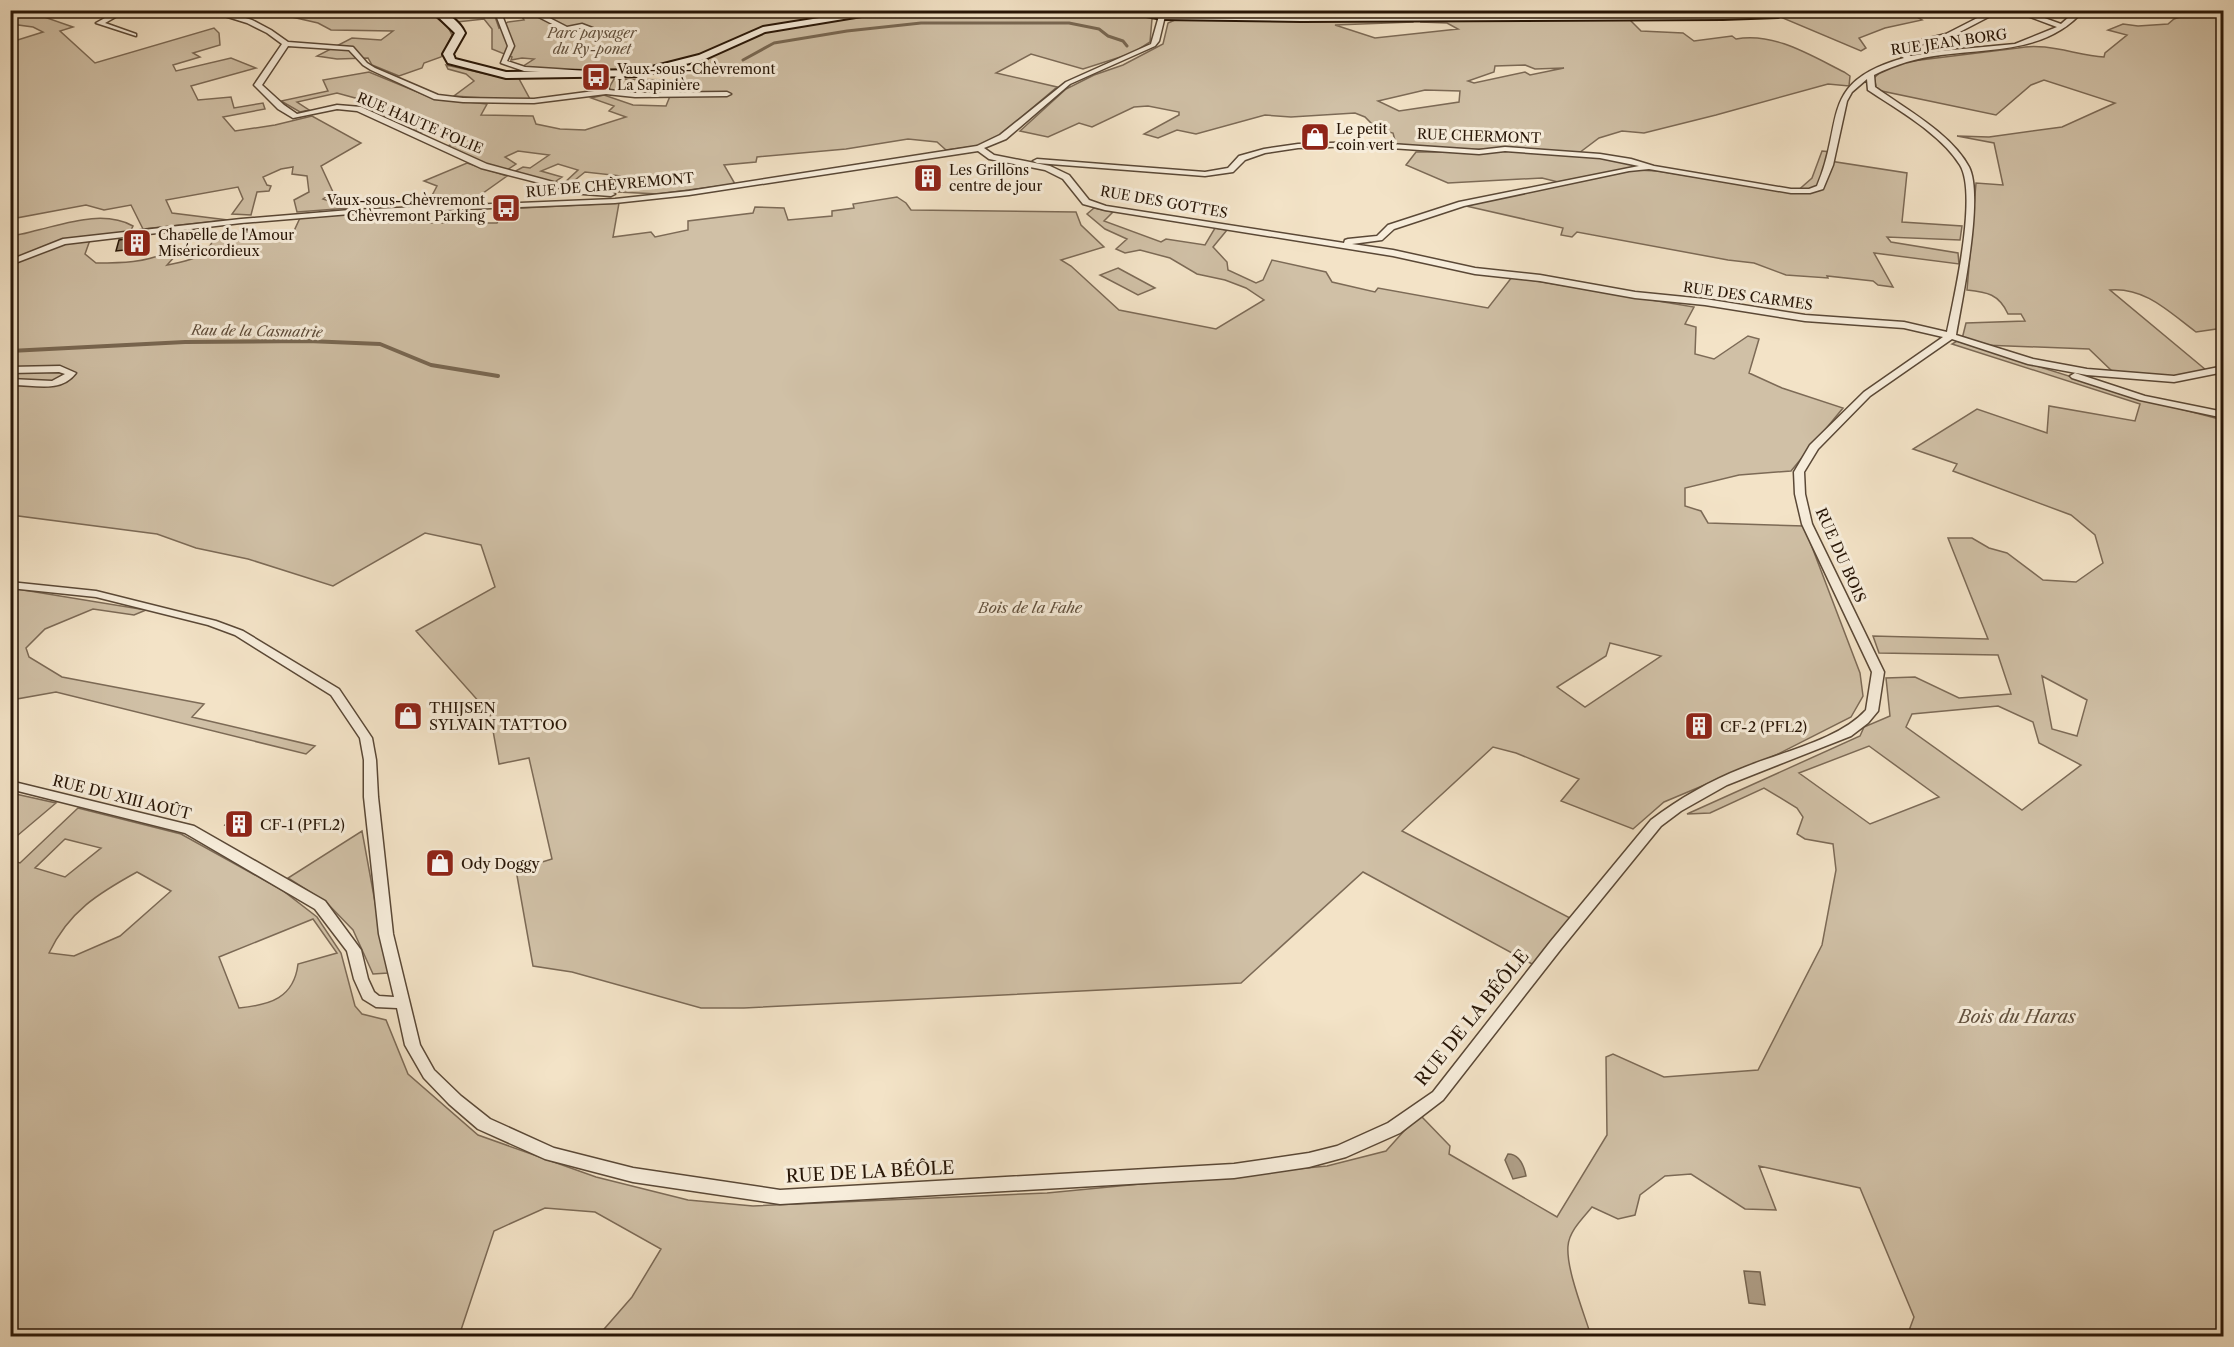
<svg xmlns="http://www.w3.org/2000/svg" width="2234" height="1347" font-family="'Libre Caslon Text',serif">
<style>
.green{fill:#d0c0a6;stroke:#7c6a56;stroke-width:1.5;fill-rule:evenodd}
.water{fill:#ae9d85;stroke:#786752;stroke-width:1.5}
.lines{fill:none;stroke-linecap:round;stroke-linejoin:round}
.stream-far1{stroke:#786752;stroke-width:3}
.stream{stroke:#786752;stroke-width:4}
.building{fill:#91806a;stroke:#271506;stroke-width:1.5}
.minor-casing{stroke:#5a4836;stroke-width:3}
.secondary-casing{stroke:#271506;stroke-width:4}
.minor{fill:#f7eddb;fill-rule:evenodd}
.secondary{fill:#f7eddb;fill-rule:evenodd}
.labels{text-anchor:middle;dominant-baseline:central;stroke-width:6;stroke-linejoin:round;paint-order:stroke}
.far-park-label{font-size:14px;font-style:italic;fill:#62513e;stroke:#f7eddb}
.far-street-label{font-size:14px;fill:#271506;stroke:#f7eddb}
.far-poi-label{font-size:14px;fill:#271506;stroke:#f7eddb;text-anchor:start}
.far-water-label{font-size:14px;font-style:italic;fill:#5d4b39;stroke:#f7eddb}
.street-label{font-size:15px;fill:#271506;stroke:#f7eddb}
.park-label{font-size:15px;font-style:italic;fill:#62513e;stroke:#f7eddb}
.poi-label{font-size:15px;fill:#271506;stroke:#f7eddb;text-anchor:start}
.near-park-label{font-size:18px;font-style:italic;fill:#62513e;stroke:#f7eddb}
.near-street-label{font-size:18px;fill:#271506;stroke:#f7eddb}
</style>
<rect width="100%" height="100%" fill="#f3e3c7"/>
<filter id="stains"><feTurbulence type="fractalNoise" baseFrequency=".00333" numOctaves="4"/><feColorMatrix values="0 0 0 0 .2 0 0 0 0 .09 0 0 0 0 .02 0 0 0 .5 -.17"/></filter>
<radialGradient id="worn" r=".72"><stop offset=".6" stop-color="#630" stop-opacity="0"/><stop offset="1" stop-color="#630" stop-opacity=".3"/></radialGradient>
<path class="green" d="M 11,10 L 57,11 L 44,17 L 73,27 L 60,31 L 95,63 L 214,28 L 219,33 L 220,45 L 193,53 L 200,57 L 173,65 L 176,71 L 231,58 L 256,68 L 191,86 L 198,100 L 231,97 L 234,108 L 263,103 L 265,109 L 223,117 L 235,131 L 275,125 L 312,116 L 361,143 L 321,166 L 333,192 L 323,199 L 350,208 L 297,212 L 294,200 L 309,192 L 307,176 L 292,174 L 293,167 L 281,169 L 263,177 L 267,185 L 271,186 L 269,191 L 257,192 L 251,215 L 232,214 L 243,199 L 238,187 L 166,200 L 172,213 L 228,220 L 143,229 L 131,205 L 104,210 L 86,205 L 11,219 L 11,42 L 43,32 L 33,27 L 11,24 Z
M 518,10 L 1764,10 L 1768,12 L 1723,16 L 1159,15 L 1152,19 L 1150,42 L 1133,53 L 1083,69 L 1031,54 L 996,73 L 1057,87 L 997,138 L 978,146 L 946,150 L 937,142 L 908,139 L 846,149 L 757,157 L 756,162 L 724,165 L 735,184 L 658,194 L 619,192 L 631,177 L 585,172 L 570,184 L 563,184 L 578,170 L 558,164 L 541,171 L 562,177 L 550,185 L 510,174 L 523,167 L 530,168 L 549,155 L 518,151 L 505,157 L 516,164 L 504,172 L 445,147 L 465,139 C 452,134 433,121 421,133 L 388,120 L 361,103 L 366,101 L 337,93 L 297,102 L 309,110 L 300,112 L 281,101 L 328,91 L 323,80 L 369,72 L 432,98 L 487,104 L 481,115 L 533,116 L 536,124 L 560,129 L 585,130 L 626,117 L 609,111 L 614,106 L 591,98 L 604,95 L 633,105 L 666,106 L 670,96 L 632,95 L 607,91 L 614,79 L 676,80 L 680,74 L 702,69 L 708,59 C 690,57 675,65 658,67 C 619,74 580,73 541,74 L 538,68 L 522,67 L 534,59 L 522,58 L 511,60 L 512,57 L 492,49 L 492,29 L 484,19 L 457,22 L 439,11 L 493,11 L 499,28 L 508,22 L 524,20 Z
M 1806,10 L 1906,10 L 1922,20 L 1885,28 L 1859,38 L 1866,48 L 1861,51 L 1778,16 Z
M 285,11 L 428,11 L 448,27 L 452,35 L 441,57 L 424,63 L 422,68 L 399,76 L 372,65 L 368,58 L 337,59 L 317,56 L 352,38 L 381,40 L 393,31 L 331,30 L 318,23 L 292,17 Z
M 2197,11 L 2223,11 L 2223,328 L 2196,332 C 2169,312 2145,287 2110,290 L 2206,370 L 2173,376 L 2113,372 L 2089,349 L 1983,345 L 1962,339 L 1966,323 L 2025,321 L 2021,314 L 2008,314 C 1999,294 1987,292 1967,290 L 1976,183 L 2003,185 L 1994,143 L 1957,136 L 1989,137 L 2062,127 L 2115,103 L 2044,80 L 2031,85 L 1996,115 L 1877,90 L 1874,78 L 1885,68 L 1904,62 L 2018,48 C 2045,42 2076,55 2104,57 L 2105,53 L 2127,35 L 2108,30 L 2123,24 L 2138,26 L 2168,24 L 2174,19 Z
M 1628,18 L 1641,31 L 1683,33 L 1694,41 L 1732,36 L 1736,39 C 1774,32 1810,55 1844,72 L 1850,76 L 1849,86 L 1828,84 L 1716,115 L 1644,133 L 1622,131 L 1599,138 L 1579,153 L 1641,166 L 1558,182 L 1542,178 L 1448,183 L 1406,165 L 1416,152 L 1493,152 L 1491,149 L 1458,150 L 1396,144 L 1393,133 L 1377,129 L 1365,117 L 1355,113 L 1291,117 L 1265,115 L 1196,134 L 1177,130 L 1158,138 L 1144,134 L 1179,115 L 1179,112 L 1148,106 L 1134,107 L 1092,127 L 1079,123 L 1048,137 L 1020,131 L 1066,89 L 1094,75 L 1123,65 L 1163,44 L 1168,23 L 1175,20 L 1416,19 L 1413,22 L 1335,25 L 1375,38 L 1458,29 L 1447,23 L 1421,22 L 1422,19 ZM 1525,65 L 1535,69 L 1564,68 L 1530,75 L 1525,72 L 1474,83 L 1468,81 L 1494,72 L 1495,66 ZM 1425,90 L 1460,91 L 1459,102 L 1399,111 L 1378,101 Z
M 446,65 L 500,77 L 518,77 L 531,101 L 454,96 L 474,81 L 466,74 L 448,69 Z
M 1822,151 L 1831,152 L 1830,161 L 1907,173 L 1902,222 L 1962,226 L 1960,240 L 1887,237 L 1891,242 L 1958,253 L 1959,264 L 1874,253 L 1893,287 L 1878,285 L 1873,281 L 1827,276 L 1828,278 L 1786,275 L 1754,263 L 1728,260 L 1577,232 L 1572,237 L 1561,235 L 1563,228 L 1466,206 L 1554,185 L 1635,170 L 1658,171 L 1795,193 L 1812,178 Z
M 467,163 L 507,176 L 469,203 L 427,205 L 437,186 L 424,181 Z
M 897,197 L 906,203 L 911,210 L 1076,212 L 1081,225 L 1104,247 L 1061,260 L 1071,266 L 1119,310 L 1216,329 L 1264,300 L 1246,288 L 1225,280 L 1197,274 L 1170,258 L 1140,250 L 1125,253 L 1116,249 L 1127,239 L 1105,229 L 1087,214 L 1094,208 L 1113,212 L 1104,221 L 1161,242 L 1166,239 L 1205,245 L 1215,228 L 1227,230 L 1213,247 L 1227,262 L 1228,270 L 1256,283 L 1263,280 L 1272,260 L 1326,272 L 1332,282 L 1375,292 L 1378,288 L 1488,308 L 1512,277 L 1694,307 L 1685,324 L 1696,327 L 1695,354 L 1714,359 L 1748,336 L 1759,339 L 1749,373 L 1782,388 L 1843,408 L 1791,471 L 1739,475 L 1685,488 L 1685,506 L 1701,511 L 1708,523 L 1804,526 L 1860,673 L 1863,696 L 1851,717 L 1776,755 L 1664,802 L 1633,829 L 1561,801 L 1579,779 L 1516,753 L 1493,747 L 1402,831 L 1570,918 L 1534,965 L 1363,872 L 1241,983 L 744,1008 L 701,1008 L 572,972 L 533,966 L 516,870 L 552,859 L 529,758 L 499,764 L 490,714 L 416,631 L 495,587 L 481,545 L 425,533 L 333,586 L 248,559 L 196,548 L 157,534 L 11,515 L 11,235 C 19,236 29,232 38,230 C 67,223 104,210 133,226 L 129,234 L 90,240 L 85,254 L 96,263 C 118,263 149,263 168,251 L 170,241 L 174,240 L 176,255 L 167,265 C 187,261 204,259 214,239 L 293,233 L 300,218 L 350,214 L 347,220 L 399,223 L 497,223 L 505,209 L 619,203 L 613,237 L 651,232 L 655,237 L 688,230 L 688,221 L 753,213 L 755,207 L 784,208 L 788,220 L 832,216 L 832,211 L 854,208 L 853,204 ZM 1610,643 L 1661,656 L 1585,707 L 1557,687 L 1606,656 Z
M 1118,268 L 1155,288 L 1138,295 L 1100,275 Z
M 1957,341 L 2142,399 L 2223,420 L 2223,1336 L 1907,1336 L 1914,1317 L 1860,1188 L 1759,1166 L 1776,1210 L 1745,1209 L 1691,1174 L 1665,1176 L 1640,1195 L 1635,1215 L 1618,1219 L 1592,1207 C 1583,1218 1569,1231 1568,1246 C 1566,1269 1584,1313 1591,1336 L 598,1336 L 632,1297 L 661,1249 L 595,1212 L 545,1208 L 494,1231 L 459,1336 L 11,1336 L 11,860 L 20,863 L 78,808 L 181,834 L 282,890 L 317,917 L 341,953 L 355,1006 L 362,1014 L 386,1020 L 408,1074 L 478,1135 L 596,1177 L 688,1200 L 753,1206 L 1047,1193 L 1327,1166 L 1386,1151 L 1412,1122 L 1421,1116 L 1450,1146 L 1449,1154 L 1557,1217 L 1607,1135 L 1606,1057 L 1613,1054 L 1664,1077 L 1758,1070 L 1822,945 L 1836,870 L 1833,844 L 1805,839 L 1797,834 L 1803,817 L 1797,808 L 1764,788 L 1710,813 L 1687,814 L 1860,736 L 1864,727 L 1890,716 L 1886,678 L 1915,677 L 1959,698 L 2011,694 L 1998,655 L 1879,653 L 1873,636 L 1988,639 L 1948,538 L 1972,538 L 1989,548 L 2007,553 L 2043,580 L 2076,582 L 2103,563 L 2095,535 L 2071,515 L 1953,471 L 1957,464 L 1913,449 L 1977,409 L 2047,433 L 2049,406 L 2135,421 L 2140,404 L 1952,344 ZM 2042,676 L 2087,700 L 2077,736 L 2052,729 ZM 1998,706 L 2033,722 L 2039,743 L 2081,765 L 2022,810 L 1906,727 L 1912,714 ZM 1869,746 L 1939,797 L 1870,824 L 1799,773 ZM 65,839 L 101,848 L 65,877 L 35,868 ZM 137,872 L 171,891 L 120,936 L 74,956 L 49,953 C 69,911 99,893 137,872 ZM 313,919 L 337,953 L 298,964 C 294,998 270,1005 239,1008 L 219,957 Z
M 11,588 L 146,610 L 134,615 L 93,609 L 45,629 L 26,648 L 29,657 L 62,677 L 204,704 L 192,717 L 315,746 L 306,754 L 56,692 L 11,700 Z
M 11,793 L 56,803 L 11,841 L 10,793 Z
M 362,831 L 388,973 L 373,974 L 353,930 L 326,902 L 288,878 Z"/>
<path class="water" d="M 1508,1154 C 1520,1154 1524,1166 1526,1176 L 1513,1179 L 1505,1160 Z
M 1744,1271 L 1760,1272 L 1765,1305 L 1749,1303 Z"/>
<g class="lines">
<path class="stream-far1" d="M 743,60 L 774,43 L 847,31 L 921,23 L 1069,23 L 1099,29 L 1108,36 L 1123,41 L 1127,46"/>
<path class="stream" d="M 10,351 L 185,342 L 308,341 L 380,344 L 431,365 L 498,376"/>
</g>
<path class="building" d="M 930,171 L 941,185 L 928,187 L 917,173 Z
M 140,237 L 144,248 L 116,251 L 119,240 Z
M 236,813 L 252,816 L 244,830 L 225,825 Z"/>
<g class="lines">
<g class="minor-casing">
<path id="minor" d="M 119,10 L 128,10 L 105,23 L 136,34 L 136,36 L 96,23 Z
M 205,10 L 220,10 L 252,20 L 271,30 L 288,42 L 353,47 L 367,63 L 375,68 L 438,95 L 463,98 L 534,99 L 602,90 L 602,75 L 605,73 L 608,75 L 609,90 L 635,93 L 727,92 L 731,94 L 727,96 L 635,97 L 606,94 L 534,103 L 463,102 L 434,99 L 371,70 L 363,65 L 349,50 L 288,46 L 262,85 L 284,105 L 297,114 L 337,105 L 361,107 L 487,164 L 583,190 L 611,192 L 615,194 L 611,196 L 583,194 L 481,168 L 357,111 L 337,109 L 293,118 L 278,109 L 254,85 L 282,44 L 267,33 L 247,23 Z
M 494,10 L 500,10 L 514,46 L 507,61 L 525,67 L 588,71 L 591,73 L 588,75 L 524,71 L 501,63 L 508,46 Z
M 525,10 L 534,10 L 567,27 L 582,24 L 616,37 L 611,38 L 582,28 L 564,30 Z
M 1993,10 L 2002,10 L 1950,37 L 1899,50 L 1911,56 L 1941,51 L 2015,44 L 2057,27 L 2011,10 L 2022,10 L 2061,24 L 2077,10 L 2084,10 C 2047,53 1992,48 1941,55 C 1917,58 1896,64 1874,75 L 1875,87 C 1904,108 1952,134 1969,167 C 1984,196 1962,300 1956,335 L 2033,359 L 2087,369 L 2174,376 L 2224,366 L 2224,372 L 2174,382 L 2087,375 L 2028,364 L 1952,339 L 1870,396 L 1818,449 L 1804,472 L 1805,494 L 1812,524 L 1884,672 L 1878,711 L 1868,723 L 1851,736 L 1727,785 L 1681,811 L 1661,826 L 1561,949 L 1443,1100 L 1400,1133 L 1346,1157 L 1309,1167 L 1234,1178 L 780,1204 L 633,1182 L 545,1159 L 478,1129 L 449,1104 L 424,1078 L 405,1045 L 397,1008 L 376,1007 L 363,999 L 354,979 L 347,951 L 315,909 L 185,833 L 10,789 L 10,781 L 194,826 L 325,901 L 361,950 L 368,979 L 374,992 L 379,996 L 394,997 L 379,934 L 364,797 L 364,760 L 360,738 L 331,695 L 235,635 L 208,625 L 96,597 L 10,588 L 10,582 L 96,591 L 216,621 L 243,631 L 339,689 L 372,738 L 376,760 L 378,797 L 393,934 L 420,1045 L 434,1070 L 461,1096 L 490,1119 L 554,1148 L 633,1168 L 780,1190 L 1234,1164 L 1309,1153 L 1337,1146 L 1388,1123 L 1433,1092 L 1551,941 L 1651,820 C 1680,798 1710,781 1743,768 C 1781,752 1839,740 1866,710 L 1872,672 L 1802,524 L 1795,494 L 1794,472 L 1810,445 L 1864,392 L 1943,337 L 1904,328 L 1805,321 L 1705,305 L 1635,298 L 1540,281 L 1475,274 L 1393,256 L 1105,210 L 1083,204 L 1063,179 L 1045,170 L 989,159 L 978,151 L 689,195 L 615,203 L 350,214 L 241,223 L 65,244 L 10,265 L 10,260 L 63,239 L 241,219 L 350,210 L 615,199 L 689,191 L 977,146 L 1000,135 L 1066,82 L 1151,44 L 1159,16 L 1162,14 L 1165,16 L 1159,41 L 1155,46 L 1070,84 L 1006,139 L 984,148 L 994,155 L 1050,166 L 1069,175 L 1089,200 L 1106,206 L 1344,243 L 1345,240 L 1348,239 L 1377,236 L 1388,225 L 1459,202 L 1639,166 L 1600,158 L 1505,151 L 1479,154 L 1361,146 L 1298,148 L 1265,153 L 1245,160 L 1233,172 L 1205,176 L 1037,163 L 1033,161 L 1037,159 L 1205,172 L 1228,168 L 1239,156 L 1264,149 L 1298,144 L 1361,142 L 1479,150 L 1505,147 L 1600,154 L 1631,159 L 1654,166 L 1791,189 L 1809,189 L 1817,186 C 1845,122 1817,82 1904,58 L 1892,50 L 1896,46 L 1946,34 ZM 1867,79 L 1868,90 C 1898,110 1941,134 1960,165 C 1978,194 1954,298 1947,332 L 1904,322 L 1805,315 L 1705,299 L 1635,292 L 1540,275 L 1475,268 L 1393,250 L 1352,244 L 1382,240 L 1394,229 L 1464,206 L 1629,171 L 1649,169 L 1791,193 L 1810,193 L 1823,189 L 1833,165 L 1847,101 L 1852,92 Z
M 60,366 L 76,373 C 60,394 33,384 10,385 L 10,379 L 52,381 L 65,374 L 59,372 L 10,373 L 10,367 Z
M 2075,373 L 2145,396 L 2224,412 L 2224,418 L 2140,400 L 2072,378 L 2070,376 Z"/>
</g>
<g class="secondary-casing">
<path id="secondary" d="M 431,10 C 444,10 459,20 465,33 L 453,54 L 455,59 L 506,72 L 640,70 L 699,55 L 763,27 L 869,10 L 898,10 L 765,32 L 705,59 L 640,76 L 506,78 L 448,63 L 443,54 L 455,33 Z
M 1115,10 L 1301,15 L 1723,13 L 1794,10 L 1778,17 L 1723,19 L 1301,21 L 1162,19 Z"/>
</g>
<use href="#minor" class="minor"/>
<use href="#secondary" class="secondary"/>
</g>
<defs>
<g id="bus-square" transform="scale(1.5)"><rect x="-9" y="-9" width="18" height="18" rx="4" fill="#8f2418" stroke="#f7eddb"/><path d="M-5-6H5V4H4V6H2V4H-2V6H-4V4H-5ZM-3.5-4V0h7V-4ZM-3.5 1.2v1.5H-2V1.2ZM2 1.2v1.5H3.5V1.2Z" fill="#fff"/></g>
<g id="shop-square" transform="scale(1.5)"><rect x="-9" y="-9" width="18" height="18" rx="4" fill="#8f2418" stroke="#f7eddb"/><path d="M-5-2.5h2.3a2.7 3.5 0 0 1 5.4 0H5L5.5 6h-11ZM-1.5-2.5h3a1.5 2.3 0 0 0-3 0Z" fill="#fff"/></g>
<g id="building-square" transform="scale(1.5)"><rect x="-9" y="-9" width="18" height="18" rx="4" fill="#8f2418" stroke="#f7eddb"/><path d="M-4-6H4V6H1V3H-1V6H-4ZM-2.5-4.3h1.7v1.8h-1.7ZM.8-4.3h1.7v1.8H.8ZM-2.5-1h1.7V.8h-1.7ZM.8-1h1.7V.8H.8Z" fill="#fff"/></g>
</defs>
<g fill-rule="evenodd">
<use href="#bus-square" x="596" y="77"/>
<use href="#shop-square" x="1315" y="137"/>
<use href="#building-square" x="928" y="178"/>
<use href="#bus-square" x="506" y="208"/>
<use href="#building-square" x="137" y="243"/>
<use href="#shop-square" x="408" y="716"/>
<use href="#building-square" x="1699" y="726"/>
<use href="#building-square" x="239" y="824"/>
<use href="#shop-square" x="440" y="863"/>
</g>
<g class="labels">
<g class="far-park-label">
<text x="592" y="33">Parc paysager<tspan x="592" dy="16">du Ry-ponet</tspan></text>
</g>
<g class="far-street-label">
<text transform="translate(1949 42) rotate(-8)">RUE JEAN BORG</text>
<text transform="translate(420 123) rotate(23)">RUE HAUTE FOLIE</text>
<text transform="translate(1479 136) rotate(2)">RUE CHERMONT</text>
<text transform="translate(610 185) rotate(-5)">RUE DE CHÈVREMONT</text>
<text transform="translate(1164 202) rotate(10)">RUE DES GOTTES</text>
<text transform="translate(1748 296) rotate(8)">RUE DES CARMES</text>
</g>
<g class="far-poi-label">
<text x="617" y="69">Vaux-sous-Chèvremont<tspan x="617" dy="16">La Sapinière</tspan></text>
<text x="1336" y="129">Le petit<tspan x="1336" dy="16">coin vert</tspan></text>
<text x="949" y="170">Les Grillons<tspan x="949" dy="16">centre de jour</tspan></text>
<text x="485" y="200" text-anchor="end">Vaux-sous-Chèvremont<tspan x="485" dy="16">Chèvremont Parking</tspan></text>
<text x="158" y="235">Chapelle de l'Amour<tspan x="158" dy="16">Miséricordieux</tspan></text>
</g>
<g class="far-water-label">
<text transform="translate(257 331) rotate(1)">Rau de la Casmatrie</text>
</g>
<g class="street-label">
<text transform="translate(1841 555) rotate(66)">RUE DU BOIS</text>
<text transform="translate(122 797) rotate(14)">RUE DU XIII AOÛT</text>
</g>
<g class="park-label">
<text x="1030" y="607">Bois de la Fahe</text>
</g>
<g class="poi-label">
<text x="429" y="707">THIJSEN<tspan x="429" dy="17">SYLVAIN TATTOO</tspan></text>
<text x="1720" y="726">CF-2 (PFL2)</text>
<text x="260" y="824">CF-1 (PFL2)</text>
<text x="461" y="863">Ody Doggy</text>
</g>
<g class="near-park-label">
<text x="2017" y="1017">Bois du Haras</text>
</g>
<g class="near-street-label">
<text transform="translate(1472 1018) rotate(-51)">RUE DE LA BÉÔLE</text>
<text transform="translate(870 1172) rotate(-3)">RUE DE LA BÉÔLE</text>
</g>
</g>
<rect width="2234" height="1347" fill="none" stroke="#f3e3c7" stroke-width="36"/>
<rect x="12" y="12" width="2210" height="1323" fill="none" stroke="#271506" stroke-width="3"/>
<rect x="18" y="18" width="2198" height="1311" fill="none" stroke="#271506" stroke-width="1.5"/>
<rect width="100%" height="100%" filter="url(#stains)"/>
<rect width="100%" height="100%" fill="url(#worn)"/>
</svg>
